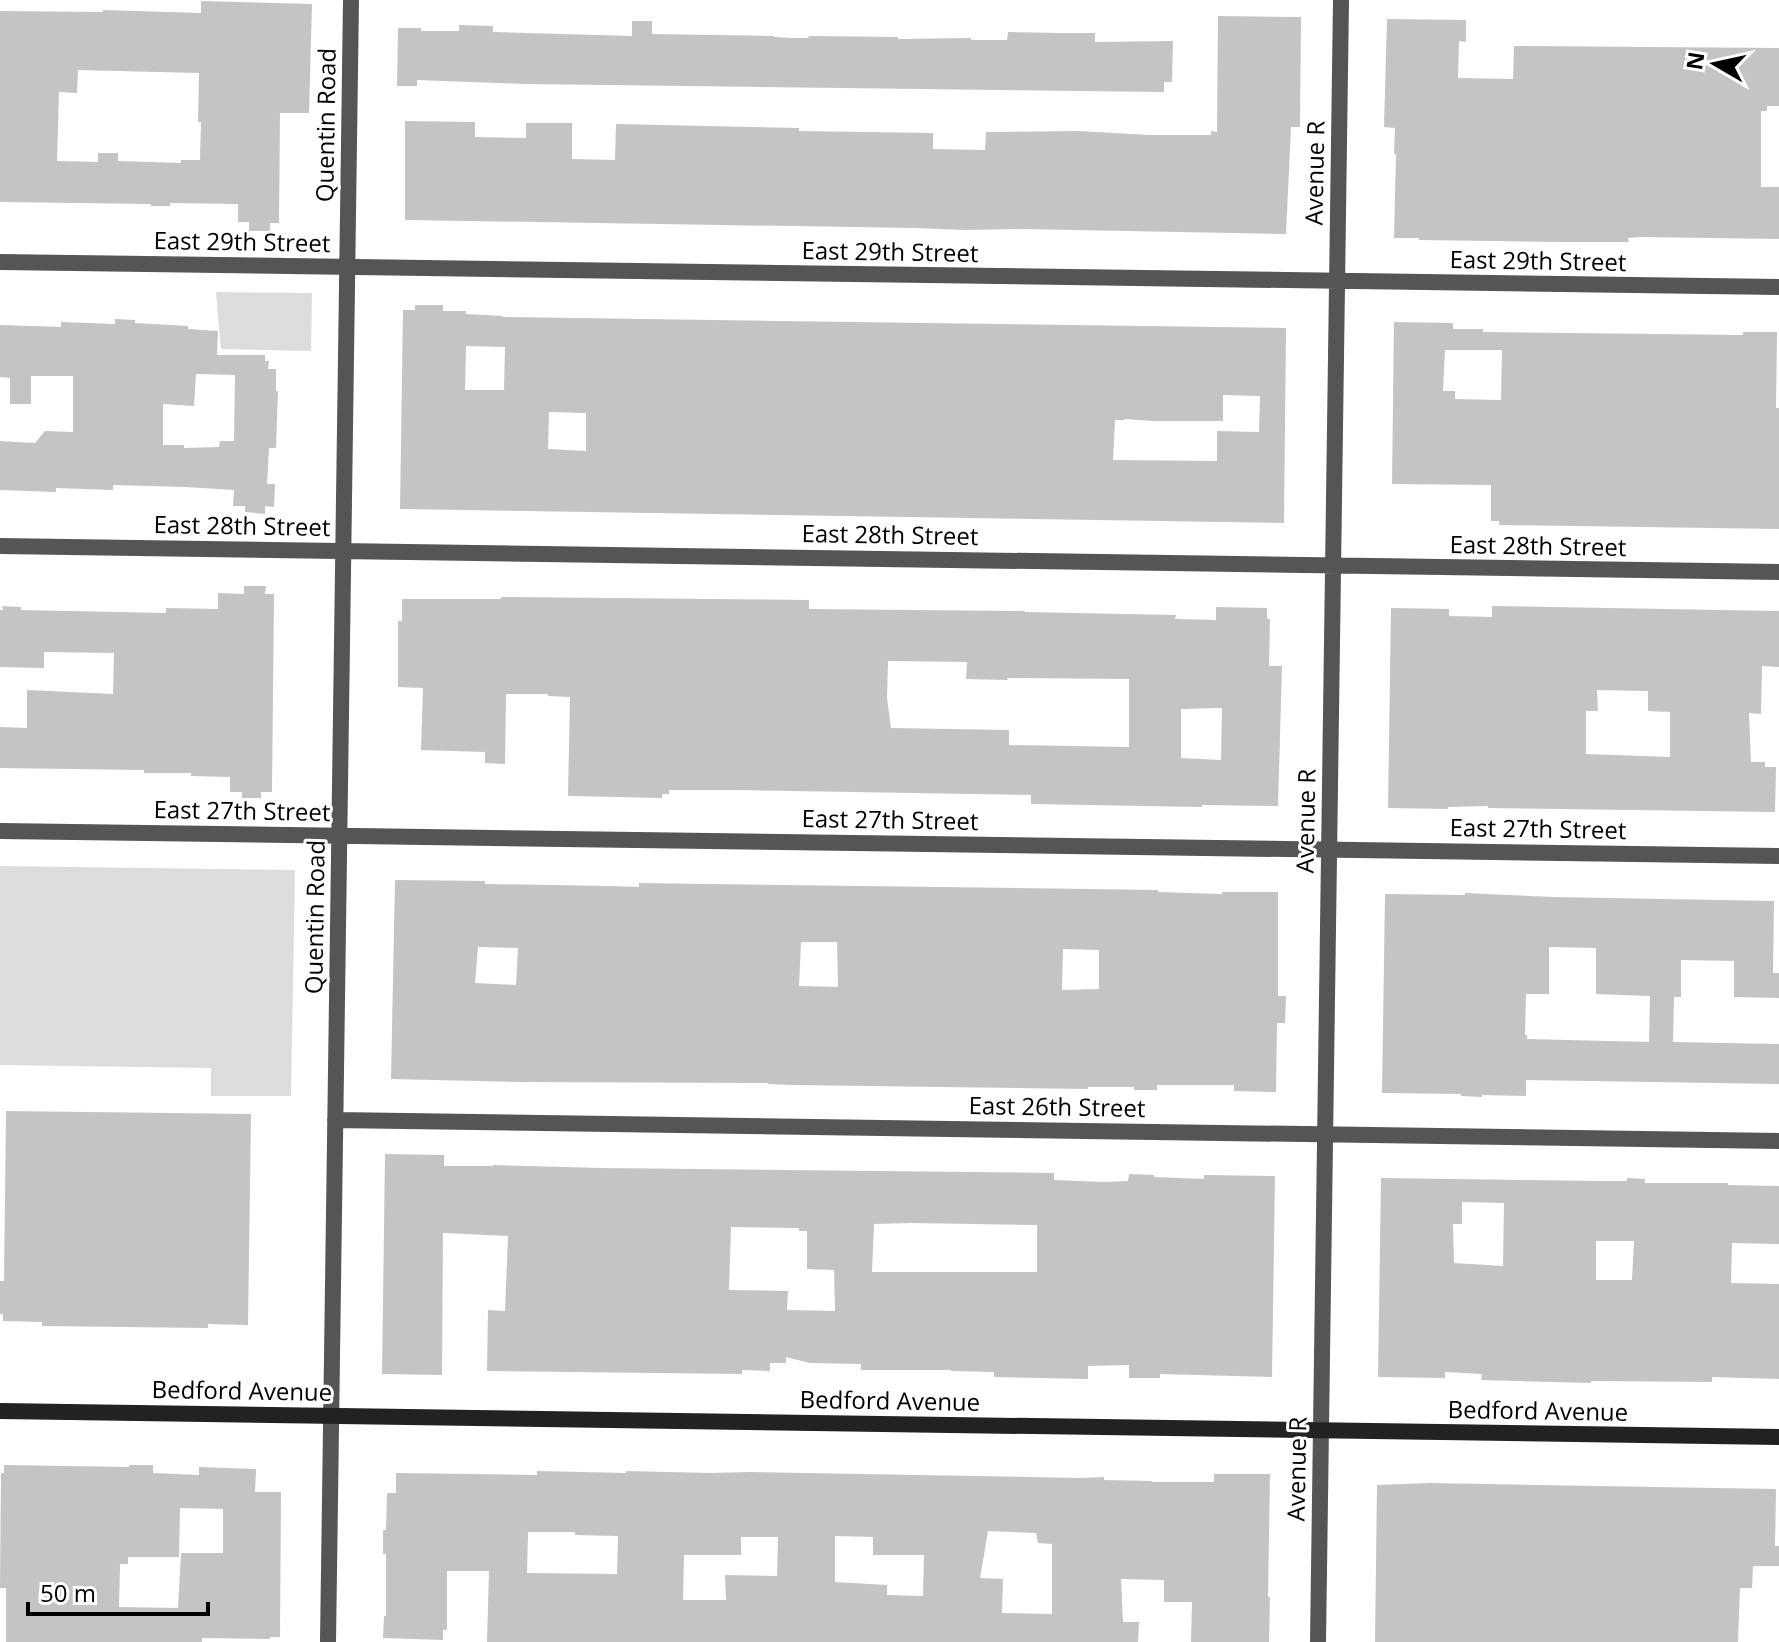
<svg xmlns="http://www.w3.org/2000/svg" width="1779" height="1642" font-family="'Open Sans',sans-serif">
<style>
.green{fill:#dcdcdc}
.building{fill:#c4c4c4;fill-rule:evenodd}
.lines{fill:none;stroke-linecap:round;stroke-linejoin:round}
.minor{stroke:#555;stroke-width:16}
.secondary{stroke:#222;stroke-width:16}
.labels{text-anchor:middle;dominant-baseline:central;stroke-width:6;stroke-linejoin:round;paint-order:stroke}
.street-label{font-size:24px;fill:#000;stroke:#fff}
</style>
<rect width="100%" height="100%" fill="#fff"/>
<path class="green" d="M 216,292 L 312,293 L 311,351 L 221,349 Z
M 0,866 L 295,870 L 291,1096 L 211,1096 L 211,1068 L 0,1065 Z"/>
<path class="building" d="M 201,1 L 312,4 L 309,113 L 280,113 L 279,223 L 270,223 L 270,231 L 249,231 L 249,222 L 238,222 L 238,204 L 170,203 L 170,206 L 151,206 L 151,204 L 0,202 L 0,11 L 103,12 L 103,10 L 201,13 ZM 78,70 L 199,73 L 198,122 L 201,122 L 200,160 L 181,160 L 181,163 L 118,161 L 118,153 L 98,153 L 98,162 L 57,161 L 59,92 L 77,93 Z
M 1218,16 L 1301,17 L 1300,127 L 1291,127 L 1286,234 L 1022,229 L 966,230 L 914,228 L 405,220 L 405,121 L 475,122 L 475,137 L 526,138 L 526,123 L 572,123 L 572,159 L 615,160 L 616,124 L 799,128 L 799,131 L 933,133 L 933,149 L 985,150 L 986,132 L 1078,131 L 1150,135 L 1211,135 L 1211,131 L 1217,132 Z
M 1387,19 L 1466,20 L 1466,42 L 1459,41 L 1458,78 L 1513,79 L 1514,46 L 1779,48 L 1779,106 L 1767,106 L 1767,111 L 1761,111 L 1761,187 L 1779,187 L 1779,239 L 1640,237 L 1628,238 L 1629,242 L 1561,242 L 1419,240 L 1419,238 L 1394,238 L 1396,154 L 1394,154 L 1395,128 L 1384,127 Z
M 632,21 L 652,21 L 652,34 L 774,36 L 774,37 L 792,38 L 808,38 L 809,36 L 898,37 L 898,39 L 971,38 L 971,40 L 1007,40 L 1008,32 L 1060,33 L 1095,33 L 1095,42 L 1173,41 L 1172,82 L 1164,82 L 1164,92 L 527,84 L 417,80 L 417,86 L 397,86 L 398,28 L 421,28 L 421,31 L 459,31 L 459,25 L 493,26 L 493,32 L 632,36 Z
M 415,305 L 443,305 L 443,311 L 466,311 L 466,314 L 503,316 L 502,317 L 1286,328 L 1284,523 L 400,509 L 403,310 L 415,310 ZM 466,346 L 505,347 L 504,390 L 465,390 ZM 1223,395 L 1260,396 L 1259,432 L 1217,431 L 1217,461 L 1113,460 L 1115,420 L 1124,420 L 1125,419 L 1153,421 L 1223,421 ZM 549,412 L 586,413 L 586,451 L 548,449 Z
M 115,319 L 135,320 L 135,323 L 188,326 L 188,329 L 218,331 L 217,355 L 265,355 L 265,361 L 269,361 L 268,369 L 276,369 L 276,391 L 278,391 L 276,448 L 269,448 L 267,484 L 275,484 L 274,507 L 265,506 L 265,514 L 245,512 L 245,506 L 233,506 L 234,490 L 186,487 L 113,485 L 113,490 L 56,488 L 56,492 L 0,490 L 0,441 L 35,443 L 45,431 L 73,432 L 73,376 L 31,376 L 31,404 L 10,404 L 10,378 L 0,377 L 0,325 L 61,327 L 61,322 L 115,324 ZM 196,374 L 235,375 L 234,441 L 220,441 L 219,447 L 184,448 L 184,445 L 163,445 L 163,404 L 194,406 Z
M 1394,322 L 1453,323 L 1453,329 L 1483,329 L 1483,332 L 1743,335 L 1743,332 L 1777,332 L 1776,408 L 1779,408 L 1779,529 L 1499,525 L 1499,521 L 1491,521 L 1491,485 L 1392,484 ZM 1445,350 L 1502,350 L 1501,400 L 1455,399 L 1455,391 L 1443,391 Z
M 244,586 L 266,586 L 265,594 L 274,594 L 272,792 L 261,792 L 261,798 L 242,798 L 242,792 L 230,792 L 230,777 L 191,776 L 191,773 L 144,773 L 144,770 L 0,768 L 0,727 L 27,728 L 27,690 L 113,694 L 114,653 L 44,652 L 44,668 L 0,667 L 0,610 L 3,610 L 2,606 L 21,607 L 21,610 L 166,613 L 166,608 L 218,609 L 218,593 L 244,594 Z
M 501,597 L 809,600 L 809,609 L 1025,611 L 1025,612 L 1176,615 L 1175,619 L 1216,620 L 1216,607 L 1267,608 L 1267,619 L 1270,619 L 1269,666 L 1282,666 L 1278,806 L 1202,805 L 1202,807 L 1031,804 L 1031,795 L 739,790 L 669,790 L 669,794 L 662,794 L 662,798 L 568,796 L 570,697 L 548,696 L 548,694 L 506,694 L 505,764 L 485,763 L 485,752 L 421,750 L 423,688 L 398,687 L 398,621 L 402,621 L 402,599 L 501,599 ZM 888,661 L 967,662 L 966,679 L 1008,680 L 1007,678 L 1129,679 L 1129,747 L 1009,745 L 1009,730 L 891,728 L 887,698 ZM 1222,708 L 1221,760 L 1181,758 L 1181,709 Z
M 1492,606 L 1779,611 L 1779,667 L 1762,666 L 1761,714 L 1749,713 L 1751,762 L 1765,762 L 1765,767 L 1776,767 L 1775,812 L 1488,808 L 1488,806 L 1448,807 L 1448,809 L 1388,808 L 1391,608 L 1449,609 L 1449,616 L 1492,617 ZM 1597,690 L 1648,691 L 1648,711 L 1670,712 L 1670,757 L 1586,754 L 1586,711 L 1598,711 Z
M 395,880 L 485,881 L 485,884 L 608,886 L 639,887 L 639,883 L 1158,890 L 1158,892 L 1222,894 L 1222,892 L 1278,892 L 1278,996 L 1286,996 L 1285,1023 L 1277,1023 L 1276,1092 L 1234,1091 L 1234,1085 L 1157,1085 L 1157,1090 L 1134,1090 L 1134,1087 L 1088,1087 L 1088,1089 L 793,1085 L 768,1084 L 768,1083 L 518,1082 L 391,1079 ZM 801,942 L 837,942 L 838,987 L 799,986 ZM 478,947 L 518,948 L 516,985 L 475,983 ZM 1063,949 L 1099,950 L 1099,989 L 1062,990 Z
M 1465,893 L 1553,897 L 1774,901 L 1773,973 L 1779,973 L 1779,998 L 1734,997 L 1734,961 L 1681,960 L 1681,997 L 1674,997 L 1673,1042 L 1779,1044 L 1779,1084 L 1526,1080 L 1526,1096 L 1482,1095 L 1482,1097 L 1461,1096 L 1461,1094 L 1382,1093 L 1385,894 L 1465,895 ZM 1549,947 L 1596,948 L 1596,994 L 1650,996 L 1649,1042 L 1527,1039 L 1527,1035 L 1525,1035 L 1526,994 L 1549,994 Z
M 6,1111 L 251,1114 L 248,1325 L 208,1324 L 208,1328 L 42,1326 L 42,1322 L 3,1321 L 3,1314 L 0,1314 L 0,1281 L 4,1281 Z
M 385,1154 L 444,1155 L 444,1166 L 493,1166 L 493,1165 L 602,1168 L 1054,1173 L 1054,1180 L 1104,1182 L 1128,1181 L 1129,1174 L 1154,1175 L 1154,1177 L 1204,1179 L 1204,1175 L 1275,1176 L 1272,1377 L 1160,1374 L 1160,1378 L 1129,1378 L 1129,1365 L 1088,1366 L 1088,1379 L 994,1377 L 994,1372 L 951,1371 L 951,1370 L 861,1370 L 861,1364 L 810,1363 L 786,1357 L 786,1363 L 770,1363 L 770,1371 L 742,1370 L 742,1374 L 487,1371 L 488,1310 L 505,1311 L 508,1236 L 443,1233 L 442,1375 L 382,1374 ZM 911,1223 L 1037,1225 L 1037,1272 L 872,1272 L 874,1224 ZM 731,1227 L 799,1228 L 799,1231 L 807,1231 L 807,1269 L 834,1270 L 835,1311 L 787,1310 L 788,1291 L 729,1290 Z
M 1381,1178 L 1599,1181 L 1627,1181 L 1627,1178 L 1645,1179 L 1645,1183 L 1728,1183 L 1728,1185 L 1779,1186 L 1779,1244 L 1732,1243 L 1731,1283 L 1779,1284 L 1779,1379 L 1712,1377 L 1712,1382 L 1591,1381 L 1591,1383 L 1481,1380 L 1482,1374 L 1445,1372 L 1445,1378 L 1378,1377 ZM 1462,1202 L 1504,1203 L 1503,1266 L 1454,1263 L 1453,1224 L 1462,1224 ZM 1596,1241 L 1634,1241 L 1632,1280 L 1596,1280 Z
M 4,1465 L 129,1467 L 129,1465 L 153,1465 L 153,1473 L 199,1475 L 199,1467 L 256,1469 L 255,1492 L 281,1492 L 280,1637 L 270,1637 L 270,1639 L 202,1638 L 202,1642 L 6,1642 L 6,1588 L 0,1588 L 1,1473 L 4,1473 ZM 180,1508 L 223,1509 L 223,1553 L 181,1553 L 178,1608 L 119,1607 L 120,1564 L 128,1564 L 128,1557 L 179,1557 Z
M 537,1471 L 626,1473 L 626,1471 L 710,1473 L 752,1472 L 1081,1478 L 1104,1477 L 1104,1480 L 1152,1481 L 1152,1482 L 1214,1482 L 1214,1474 L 1270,1474 L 1268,1597 L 1270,1597 L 1269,1642 L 1191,1642 L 1192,1602 L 1164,1602 L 1164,1580 L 1121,1579 L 1123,1622 L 1139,1622 L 1138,1642 L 487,1642 L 489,1571 L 447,1571 L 447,1630 L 443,1630 L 443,1640 L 383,1638 L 384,1616 L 386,1616 L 386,1554 L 383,1554 L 383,1530 L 386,1530 L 387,1493 L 396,1493 L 396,1473 L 537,1475 ZM 988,1531 L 1036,1533 L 1038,1543 L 1052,1544 L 1052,1614 L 1002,1613 L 1003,1579 L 980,1578 ZM 528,1532 L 575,1532 L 575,1535 L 618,1536 L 617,1574 L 527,1573 ZM 835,1536 L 873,1537 L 873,1555 L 924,1555 L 923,1596 L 887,1595 L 887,1585 L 835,1582 ZM 741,1537 L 778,1537 L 777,1576 L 725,1575 L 726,1600 L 683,1600 L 684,1555 L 741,1555 Z
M 1430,1483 L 1776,1489 L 1775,1546 L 1779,1546 L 1779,1566 L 1753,1566 L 1752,1588 L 1740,1588 L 1738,1642 L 1375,1642 L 1377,1485 Z"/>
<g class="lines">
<path class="minor" d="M 0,262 L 1779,287
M 0,546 L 1779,572
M 0,831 L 1779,856
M 335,1120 L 1779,1141
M 328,1642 L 351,0
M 1318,1642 L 1341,0"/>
<path class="secondary" d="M 0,1411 L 1779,1437"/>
</g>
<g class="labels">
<g class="street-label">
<text transform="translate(325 125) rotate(-89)">Quentin Road</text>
<text transform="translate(1314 173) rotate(-89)">Avenue R</text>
<text transform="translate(242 241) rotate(1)">East 29th Street</text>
<text transform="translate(890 251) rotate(1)">East 29th Street</text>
<text transform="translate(1538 260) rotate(1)">East 29th Street</text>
<text transform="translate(242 525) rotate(1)">East 28th Street</text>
<text transform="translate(890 534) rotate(1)">East 28th Street</text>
<text transform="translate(1538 545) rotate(1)">East 28th Street</text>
<text transform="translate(242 810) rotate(1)">East 27th Street</text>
<text transform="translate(890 819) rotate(1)">East 27th Street</text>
<text transform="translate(1305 821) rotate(-89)">Avenue R</text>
<text transform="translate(1538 828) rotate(1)">East 27th Street</text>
<text transform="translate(314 917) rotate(-89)">Quentin Road</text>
<text transform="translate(1057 1106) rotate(1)">East 26th Street</text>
<text transform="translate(242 1390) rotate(1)">Bedford Avenue</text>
<text transform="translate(890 1400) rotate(1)">Bedford Avenue</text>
<text transform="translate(1538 1410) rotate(1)">Bedford Avenue</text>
<text transform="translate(1296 1469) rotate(-89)">Avenue R</text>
</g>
</g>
<g transform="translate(1715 64) rotate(279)" stroke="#ffffff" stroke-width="6" paint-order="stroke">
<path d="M0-6L14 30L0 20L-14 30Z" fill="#000000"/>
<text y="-12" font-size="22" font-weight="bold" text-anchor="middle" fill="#000000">N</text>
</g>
<path d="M28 1602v12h180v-12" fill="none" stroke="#000000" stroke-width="4"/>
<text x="40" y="1602" font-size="24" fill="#000000" stroke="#ffffff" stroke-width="6" paint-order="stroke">50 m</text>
</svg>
